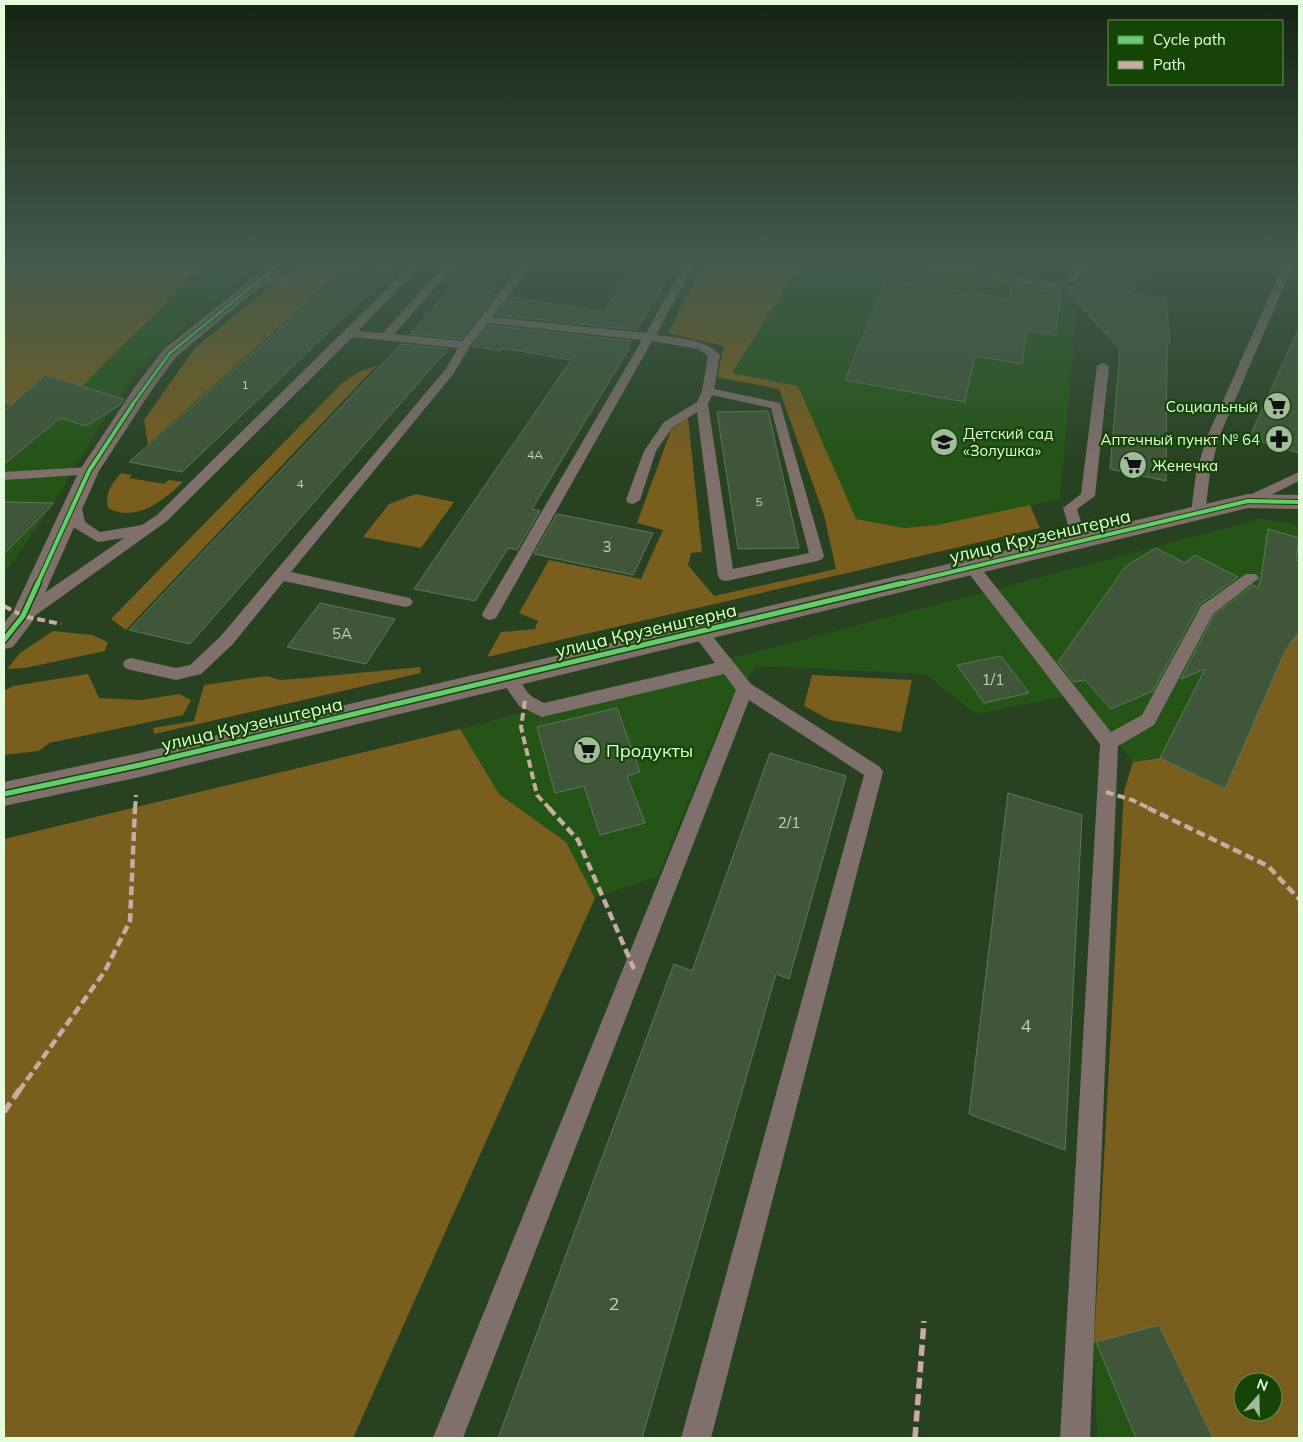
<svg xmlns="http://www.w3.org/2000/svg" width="1303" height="1442" font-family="Mulish,sans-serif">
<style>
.built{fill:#245517}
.green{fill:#795e1e;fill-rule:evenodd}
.building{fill:#3f5638;stroke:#61765b}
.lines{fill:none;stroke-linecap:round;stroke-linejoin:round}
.service{fill:#80706b;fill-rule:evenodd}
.minor{fill:#80706b;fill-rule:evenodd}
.tertiary{fill:#80706b;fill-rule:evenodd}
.quiet-far2{stroke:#c7aca2;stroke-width:4;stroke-dasharray:8 4;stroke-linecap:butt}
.quiet-far1{stroke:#c7aca2;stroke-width:4.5;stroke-dasharray:9 4.5;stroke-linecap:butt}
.quiet{stroke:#c7aca2;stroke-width:5.5;stroke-dasharray:11 5.5;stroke-linecap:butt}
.cycleway-far2-casing{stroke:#154406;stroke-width:5}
.cycleway-far1-casing{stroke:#154406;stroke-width:6}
.cycleway-casing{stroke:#154406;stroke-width:8}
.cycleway-far2{stroke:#67ca6e;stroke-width:3}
.cycleway-far1{stroke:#67ca6e;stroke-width:4}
.cycleway{stroke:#67ca6e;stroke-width:5}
.labels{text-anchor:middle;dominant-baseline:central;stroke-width:4.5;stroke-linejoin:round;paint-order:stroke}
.far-number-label{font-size:12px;fill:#bbd4b4}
.far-poi-label{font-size:15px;fill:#e4fedd;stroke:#154406;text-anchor:end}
.number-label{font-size:15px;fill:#bbd4b4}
.street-label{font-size:18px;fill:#e4fedd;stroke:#154406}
.poi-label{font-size:18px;fill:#e4fedd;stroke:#154406;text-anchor:start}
.near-number-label{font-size:18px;fill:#bbd4b4}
</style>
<rect width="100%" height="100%" fill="#284221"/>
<path class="built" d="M 206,261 L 265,261 L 205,308 L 137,371 L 97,431 L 54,503 L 4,574 L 4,405 L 60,408 L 164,305 Z
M 802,261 L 893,261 L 1058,290 L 1077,308 L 1060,499 L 937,525 L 904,528 L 856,519 L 798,386 L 732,373 Z
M 1260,519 L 1299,525 L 1299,632 L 1286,649 L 1225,789 L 1160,758 L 1133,762 L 1080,693 L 976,714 L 925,674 L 756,666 L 728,705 L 658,876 L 595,898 L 566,842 L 499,794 L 460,729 L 1000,588 Z
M 1159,1325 L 1213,1438 L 1097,1438 L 1094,1343 Z"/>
<path class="green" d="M 4,261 L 206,261 L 164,305 L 60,408 L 4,405 Z
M 301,261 L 353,261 L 148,444 L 144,420 L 195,348 Z
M 705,261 L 802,261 L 732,373 L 798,386 L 856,519 L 904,528 L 937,525 L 1030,505 L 1040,528 L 487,657 L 501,632 L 535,629 L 538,621 L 519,613 L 549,560 L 641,579 L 663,530 L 637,523 L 671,430 L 688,417 L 702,552 L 691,553 L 688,565 L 714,596 L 836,569 L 824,515 L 779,389 L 717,377 L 724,346 L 668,333 Z
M 893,261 L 939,261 L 1059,284 L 1058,290 Z
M 377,365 L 126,630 L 111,619 L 342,383 L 357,373 Z
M 121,473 L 131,475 L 129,478 L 164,484 L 169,480 L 183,482 C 163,501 135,523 108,508 C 105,493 111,485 121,473 Z
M 416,494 L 454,502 L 421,548 L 363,537 L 389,504 Z
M 53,631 L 92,635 L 108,642 L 105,651 L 25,668 L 7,669 L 20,653 Z
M 1299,632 L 1299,1438 L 1213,1438 L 1159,1325 L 1094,1343 L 1124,791 L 1133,762 L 1160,758 L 1225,788 L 1286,649 ZM 1243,1382 L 1273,1382 L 1273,1412 L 1243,1412 Z
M 420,667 L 421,673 L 154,734 L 153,728 L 194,721 L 204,685 L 267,676 L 280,680 L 306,678 Z
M 88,674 L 99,698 L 141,700 L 179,694 L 191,700 L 183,715 L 49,743 L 39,751 L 4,755 L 4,691 L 13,686 Z
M 812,675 L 912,680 L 901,732 L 830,720 L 804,706 Z
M 460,729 L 499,794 L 566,842 L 595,898 L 353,1438 L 4,1438 L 4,839 Z"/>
<path class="building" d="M 357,261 L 404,261 L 397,267 Z
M 474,261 L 517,261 L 489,294 L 496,295 L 461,339 L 410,334 Z
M 638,261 L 678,261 L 637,330 L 496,315 L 509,297 L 604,312 Z
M 1107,261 L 1153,261 L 1129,293 L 1166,298 L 1170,343 L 1167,342 L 1166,481 L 1110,469 L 1120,350 L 1065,288 L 1087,284 Z
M 346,270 L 389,275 L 182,472 L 129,462 Z
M 886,280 L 1009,299 L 1011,286 L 1045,291 L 1061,288 L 1056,335 L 1027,330 L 1022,364 L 975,356 L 965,402 L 845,380 Z
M 489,325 L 631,341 L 627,347 L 630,347 L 532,509 L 540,511 L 517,550 L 508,548 L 475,601 L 414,589 L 571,360 L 502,348 L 500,351 L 472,346 Z
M 1299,328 L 1299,453 L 1249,438 Z
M 401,344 L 448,349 L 190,644 L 129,630 Z
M 45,375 L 124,399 L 120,405 L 86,426 L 60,418 L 4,464 L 4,411 Z
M 768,411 L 799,548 L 738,549 L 717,412 Z
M 4,502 L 54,503 L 4,554 Z
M 557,514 L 618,526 L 653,533 L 633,575 L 534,554 Z
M 1268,529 L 1299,538 L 1296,560 L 1299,561 L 1299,632 L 1286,649 L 1225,789 L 1160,758 L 1205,669 L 1181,679 L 1214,615 L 1253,585 L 1258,588 L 1261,578 Z
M 1156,548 L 1185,563 L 1195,555 L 1238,577 L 1199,605 L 1153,691 L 1111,709 L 1085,680 L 1074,682 L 1058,662 L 1126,566 Z
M 320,603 L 357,611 L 395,619 L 366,664 L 287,647 Z
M 1001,656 L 1029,693 L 984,703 L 957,665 Z
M 617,708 L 640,772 L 627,776 L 645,823 L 600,835 L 584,786 L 555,793 L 537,727 Z
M 770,753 L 846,776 L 789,979 L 776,974 L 642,1438 L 498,1438 L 674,964 L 692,971 Z
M 1008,793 L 1082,815 L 1065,1150 L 969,1114 Z
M 1159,1325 L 1213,1438 L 1136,1438 L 1096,1342 Z"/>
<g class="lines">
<path class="service" d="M 332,261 L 406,270 L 415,261 L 425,261 L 358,331 L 383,333 L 449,261 L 459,261 L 394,334 L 462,341 L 525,261 L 535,261 L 492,317 L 646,333 L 686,261 L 696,261 L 656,335 C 676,338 705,338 720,355 L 714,389 L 780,403 L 824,556 L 822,559 L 817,561 L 726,581 L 721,580 L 718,576 L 697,412 L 672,428 L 656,451 L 640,500 L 633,504 L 628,503 L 626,500 L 644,451 L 664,422 L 697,402 L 702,391 L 708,356 L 698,349 L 652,341 L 496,618 L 490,620 L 484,618 L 482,614 L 642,340 L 488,323 L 470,346 L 454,373 L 291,572 L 405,597 L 410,598 L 413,602 L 410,606 L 405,607 L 284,581 L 232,645 L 201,674 L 176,680 L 131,670 L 125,668 L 123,664 L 125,660 L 131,658 L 176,668 L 190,665 L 220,637 L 445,370 L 458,348 L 353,337 L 167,521 L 29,620 L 23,622 L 17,620 L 15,616 L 17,612 L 124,538 L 98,542 L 73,527 L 68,503 L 70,500 L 80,500 L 85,522 L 100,532 L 142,525 L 157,515 L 401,275 L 337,267 L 325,275 L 252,288 L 247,285 L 252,282 L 322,270 ZM 712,395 L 771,408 L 809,553 L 733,569 L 708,404 Z
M 956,261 L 971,261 L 973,263 L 968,266 Z
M 1083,261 L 1093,261 L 1076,281 L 1068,281 L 1068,277 Z
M 1285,261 L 1295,261 L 1219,437 L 1210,473 L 1205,513 L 1203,516 L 1193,516 L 1191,513 L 1196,473 L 1207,437 Z
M 1103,363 L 1109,366 L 1095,496 L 1077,509 L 1087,541 L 1085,544 L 1075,544 L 1073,541 L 1063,508 L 1081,494 L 1097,366 Z
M 89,467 L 94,468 L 96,471 L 94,474 L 4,480 L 4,472 Z
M 1299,472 L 1299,481 L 1253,504 L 1243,504 L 1241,501 L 1243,498 Z
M 972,562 L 977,563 L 1111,732 L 1142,715 L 1201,606 L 1246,574 L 1256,574 L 1259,578 L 1213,614 L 1154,725 L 1118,746 L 1090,1438 L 1060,1438 L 1100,744 L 967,571 L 965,567 L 967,563 Z
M 699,625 L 705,627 L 751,684 L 880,767 L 883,772 L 711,1438 L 681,1438 L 864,775 L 749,700 L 463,1438 L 433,1438 L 736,690 L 724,674 L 542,717 L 519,706 L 499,677 L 501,673 C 516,668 521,685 530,695 C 533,698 539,700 544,703 L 715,663 L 691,631 L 693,627 Z"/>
<path class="minor" d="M 274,261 L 291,261 L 176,357 L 149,394 L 99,471 L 32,622 L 13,647 L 4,649 L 4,623 L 13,612 L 79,471 L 134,388 L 164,349 Z"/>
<path class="tertiary" d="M 1248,494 L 1299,495 L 1299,509 L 1248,508 L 140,777 L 4,806 L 4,782 L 140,753 Z"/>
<path class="quiet-far2" d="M 4,606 L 23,616 L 61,624
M 525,701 L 521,727 L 537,795 L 550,809
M 1106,792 L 1132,800 L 1151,809
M 135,809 L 136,795"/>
<path class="quiet-far1" d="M 549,808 L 578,840 L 634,969
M 1148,808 L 1268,866 L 1299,899
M 19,1091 L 105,971 L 130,921 L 135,808"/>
<path class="quiet" d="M 4,1112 L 20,1089
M 915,1438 L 924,1321"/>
<g class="cycleway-far2-casing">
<path id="cycleway-far2" d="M 132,405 L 170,353 L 283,261"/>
</g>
<g class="cycleway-far1-casing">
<path id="cycleway-far1" d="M 37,585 L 89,471 L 133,404
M 897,585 L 1248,501 L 1299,502"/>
</g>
<g class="cycleway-casing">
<path id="cycleway" d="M 4,640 L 23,616 L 38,583
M 4,794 L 140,765 L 903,583"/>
</g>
<use href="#cycleway-far2" class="cycleway-far2"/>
<use href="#cycleway-far1" class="cycleway-far1"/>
<use href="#cycleway" class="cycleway"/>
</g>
<linearGradient id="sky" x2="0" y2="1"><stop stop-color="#162412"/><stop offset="0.56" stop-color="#425a4e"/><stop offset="1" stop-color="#425a4e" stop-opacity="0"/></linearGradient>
<rect width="1303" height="463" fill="url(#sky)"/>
<defs>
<g id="supermarket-disc" transform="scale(1.4375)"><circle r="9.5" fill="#a2bc9b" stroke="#154406"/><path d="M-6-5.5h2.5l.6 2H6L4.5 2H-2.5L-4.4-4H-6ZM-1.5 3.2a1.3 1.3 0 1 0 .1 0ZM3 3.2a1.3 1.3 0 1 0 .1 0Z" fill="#111"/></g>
<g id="pharmacy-disc" transform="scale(1.4375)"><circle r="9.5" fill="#a2bc9b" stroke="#154406"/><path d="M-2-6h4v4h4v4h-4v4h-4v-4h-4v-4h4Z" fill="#111"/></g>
<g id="school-disc" transform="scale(1.4375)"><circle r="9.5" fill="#a2bc9b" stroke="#154406"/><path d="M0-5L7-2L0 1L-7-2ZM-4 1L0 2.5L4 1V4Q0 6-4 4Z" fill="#111"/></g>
</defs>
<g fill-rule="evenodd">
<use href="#supermarket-disc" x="1277" y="406"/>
<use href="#pharmacy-disc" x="1279" y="439"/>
<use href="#school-disc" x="944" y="442"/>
<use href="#supermarket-disc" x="1133" y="465"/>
<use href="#supermarket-disc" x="587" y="750"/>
</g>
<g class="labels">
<g class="far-number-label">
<text x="245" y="384">1</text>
<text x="535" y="454">4А</text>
<text x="300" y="483">4</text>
<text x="759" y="501">5</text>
</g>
<g class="far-poi-label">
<text x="1258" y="406">Социальный</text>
<text x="963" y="433" text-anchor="start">Детский сад<tspan x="963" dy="17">«Золушка»</tspan></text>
<text x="1260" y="439">Аптечный пункт № 64</text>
<text x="1152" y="465" text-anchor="start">Женечка</text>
</g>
<g class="number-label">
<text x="607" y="546">3</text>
<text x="342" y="633">5А</text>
<text x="993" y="679">1/1</text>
<text x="789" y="822">2/1</text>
</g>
<g class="street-label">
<text transform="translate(1040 536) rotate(-13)">улица Крузенштерна</text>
<text transform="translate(646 630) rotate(-13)">улица Крузенштерна</text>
<text transform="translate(252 724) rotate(-13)">улица Крузенштерна</text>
</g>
<g class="poi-label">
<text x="606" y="750">Продукты</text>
</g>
<g class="near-number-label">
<text x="1026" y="1025">4</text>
<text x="614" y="1303">2</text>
</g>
</g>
<rect width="1303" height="1442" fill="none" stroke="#e4fedd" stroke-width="10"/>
<rect x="1108" y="20" width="175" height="65" fill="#154406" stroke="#688e5c"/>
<rect x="1118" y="36" width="25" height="8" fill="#67ca6e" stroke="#688e5c"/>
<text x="1153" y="45" font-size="15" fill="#e4fedd">Cycle path</text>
<rect x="1118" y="61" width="25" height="8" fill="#c7aca2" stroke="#688e5c"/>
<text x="1153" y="70" font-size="15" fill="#e4fedd">Path</text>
<g transform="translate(1258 1397) rotate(20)"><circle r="24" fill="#154406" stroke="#688e5c"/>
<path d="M0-4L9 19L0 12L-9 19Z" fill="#a2bc9b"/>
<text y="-8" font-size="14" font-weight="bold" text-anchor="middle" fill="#e4fedd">N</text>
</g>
</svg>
